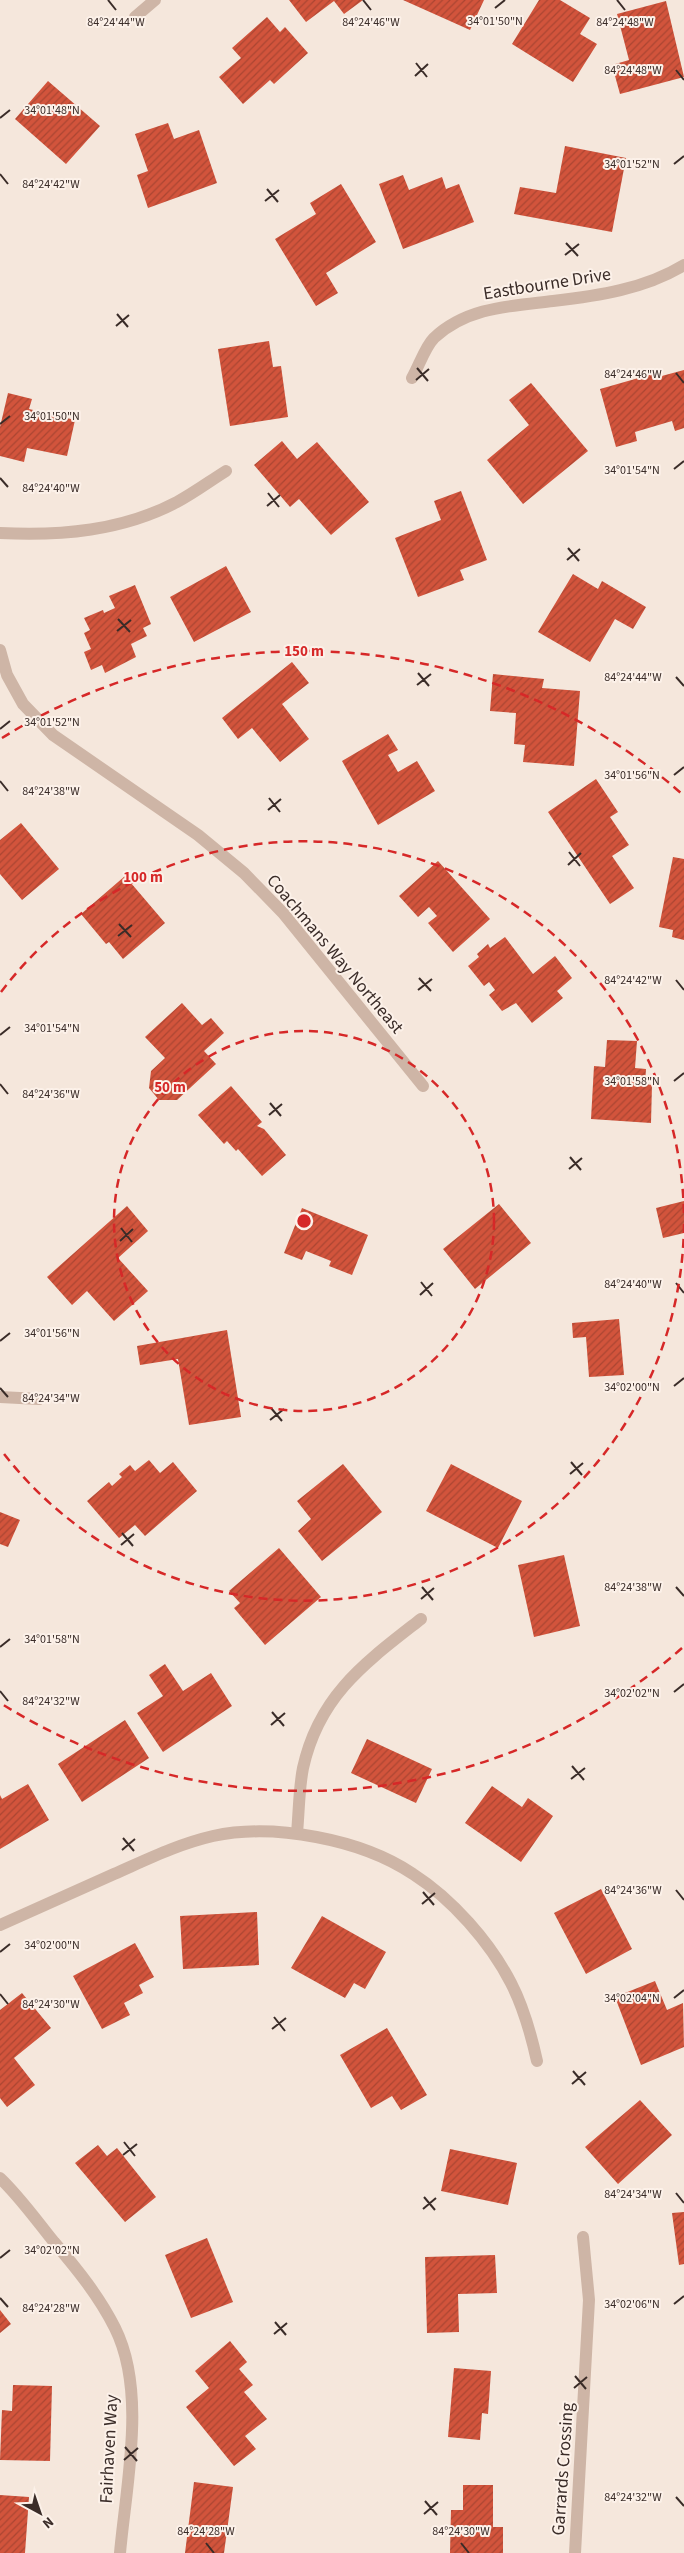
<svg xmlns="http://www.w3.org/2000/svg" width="684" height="2553" font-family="'Source Sans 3',sans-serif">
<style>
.building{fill:url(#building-hatch)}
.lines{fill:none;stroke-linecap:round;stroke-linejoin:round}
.minor{stroke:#ceb5a6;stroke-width:12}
.ticks{fill:none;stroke:#3a2c28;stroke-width:2}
.ring{fill:none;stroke:#d62828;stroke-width:2.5;stroke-dasharray:9 6}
.labels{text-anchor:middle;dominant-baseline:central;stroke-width:4;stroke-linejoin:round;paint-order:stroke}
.street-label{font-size:18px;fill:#3a2c28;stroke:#fcf1e9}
.ticks-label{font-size:12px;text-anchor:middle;fill:#3a2c28;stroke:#fcf1e9;stroke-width:4;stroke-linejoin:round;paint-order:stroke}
.centre{fill:#d62828;stroke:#fcf1e9;stroke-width:2.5}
.ring-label{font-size:15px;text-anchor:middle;font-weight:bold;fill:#d62828;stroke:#fcf1e9;stroke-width:4;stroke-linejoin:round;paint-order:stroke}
</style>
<defs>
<pattern id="building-hatch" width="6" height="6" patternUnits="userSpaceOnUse" patternTransform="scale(1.25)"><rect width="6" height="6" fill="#d2543c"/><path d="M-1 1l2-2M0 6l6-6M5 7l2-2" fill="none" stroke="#ab4632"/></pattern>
</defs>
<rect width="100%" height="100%" fill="#f5e7dc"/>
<path class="building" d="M 289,0 L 363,0 L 344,14 L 334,1 L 306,22 Z
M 403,0 L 484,0 L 470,30 Z
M 539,0 L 560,0 L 590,18 L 580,34 L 597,44 L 573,82 L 512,44 Z
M 666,1 L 684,77 L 620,94 L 612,65 L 629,60 L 617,14 Z
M 267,17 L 280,32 L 285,27 L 308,53 L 274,84 L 270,80 L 243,104 L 219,77 L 241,58 L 232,48 Z
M 48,81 L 100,126 L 66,164 L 15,119 Z
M 168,123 L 174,139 L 199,130 L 217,183 L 148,208 L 137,175 L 148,171 L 135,134 Z
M 565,146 L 626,158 L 612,232 L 514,214 L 520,187 L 556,193 Z
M 403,175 L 409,190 L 442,177 L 446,189 L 459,184 L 474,222 L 403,249 L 379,184 Z
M 341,184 L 376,242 L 326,273 L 338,293 L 316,306 L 275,239 L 316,214 L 310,203 Z
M 269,341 L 273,367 L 281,366 L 288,417 L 230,426 L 218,349 Z
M 684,370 L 684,428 L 675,431 L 672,421 L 635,432 L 637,441 L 616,447 L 600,389 L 656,373 L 658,377 Z
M 531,383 L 588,451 L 523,504 L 487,460 L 529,425 L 509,400 Z
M 8,393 L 32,399 L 29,409 L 75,420 L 67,456 L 27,448 L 24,462 L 0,456 L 0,427 Z
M 282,441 L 297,459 L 317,442 L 369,502 L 331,535 L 299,499 L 290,507 L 254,465 Z
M 461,491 L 487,560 L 460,570 L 464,580 L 418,597 L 395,538 L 441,520 L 434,501 Z
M 226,566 L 251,612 L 194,642 L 170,597 Z
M 573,574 L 598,589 L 602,581 L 646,607 L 633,629 L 615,619 L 590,662 L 538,632 Z
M 135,585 L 151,624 L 143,628 L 147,636 L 131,644 L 136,657 L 105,673 L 102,665 L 91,670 L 84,652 L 91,649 L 84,633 L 90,630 L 84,618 L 103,610 L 104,613 L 115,608 L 109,596 Z
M 292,662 L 309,683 L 282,704 L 309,739 L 280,762 L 252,728 L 238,739 L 222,718 Z
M 493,674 L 544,679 L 542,688 L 580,691 L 574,766 L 523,762 L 525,745 L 514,744 L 516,713 L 490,711 Z
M 388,734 L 398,750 L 388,755 L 398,772 L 417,761 L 435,791 L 378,825 L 342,761 Z
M 596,779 L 618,812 L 610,817 L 629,845 L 612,856 L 634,888 L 610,904 L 548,812 Z
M 21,823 L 59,869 L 22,900 L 0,874 L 0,840 Z
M 673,857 L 684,859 L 684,940 L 672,937 L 673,930 L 659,927 Z
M 438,861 L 490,919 L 453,952 L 428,923 L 437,916 L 429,907 L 418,917 L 399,896 Z
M 125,876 L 165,923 L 123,959 L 109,942 L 106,944 L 81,914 Z
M 505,937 L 533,974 L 555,956 L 572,978 L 557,991 L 563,998 L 532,1023 L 516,1003 L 502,1011 L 489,995 L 495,990 L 489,982 L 484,986 L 468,966 L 479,957 L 477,954 L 488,944 L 490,948 Z
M 182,1003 L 202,1025 L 211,1018 L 224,1033 L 204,1051 L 216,1064 L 177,1100 L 159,1100 L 149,1088 L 151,1071 L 165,1058 L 145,1037 Z
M 607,1040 L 637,1041 L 635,1068 L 646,1069 L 645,1084 L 652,1085 L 651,1123 L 591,1119 L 594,1066 L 605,1067 Z
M 231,1086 L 262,1122 L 257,1126 L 264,1129 L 286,1155 L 262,1176 L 238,1149 L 236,1151 L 227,1141 L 224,1144 L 198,1115 Z
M 684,1201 L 684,1233 L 663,1238 L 656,1208 Z
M 499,1204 L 531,1243 L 475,1289 L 443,1249 Z
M 127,1206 L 148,1231 L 118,1258 L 148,1291 L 114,1321 L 87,1291 L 72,1305 L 47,1277 Z
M 302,1208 L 368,1235 L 352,1275 L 329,1266 L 331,1261 L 306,1251 L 302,1260 L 284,1253 Z
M 619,1319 L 624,1375 L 589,1377 L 586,1337 L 573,1338 L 572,1323 Z
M 227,1330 L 241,1417 L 189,1425 L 178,1359 L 140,1365 L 137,1346 Z
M 149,1460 L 160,1473 L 173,1462 L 197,1491 L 145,1536 L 135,1525 L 119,1538 L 87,1501 L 109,1482 L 112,1486 L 122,1477 L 119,1474 L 130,1465 L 135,1471 Z
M 343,1464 L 382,1512 L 322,1561 L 298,1531 L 311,1519 L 297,1501 Z
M 451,1464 L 522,1501 L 498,1548 L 426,1511 Z
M 0,1512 L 20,1520 L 8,1547 L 0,1544 Z
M 279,1548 L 321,1597 L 265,1645 L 234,1608 L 240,1603 L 229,1591 Z
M 564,1555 L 580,1626 L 534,1637 L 518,1565 Z
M 165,1664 L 183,1691 L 211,1673 L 232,1706 L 163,1752 L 137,1713 L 163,1696 L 149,1675 Z
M 125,1720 L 149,1758 L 82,1802 L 58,1764 Z
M 367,1739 L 432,1769 L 416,1803 L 351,1773 Z
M 28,1784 L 49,1820 L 0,1849 L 0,1795 L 2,1799 Z
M 492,1786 L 522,1807 L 528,1798 L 553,1816 L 521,1862 L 465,1823 Z
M 601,1889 L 632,1949 L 586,1974 L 554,1913 Z
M 257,1912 L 259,1965 L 183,1969 L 180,1916 Z
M 322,1916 L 386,1952 L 365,1989 L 354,1983 L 345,1998 L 291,1968 Z
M 135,1943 L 154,1977 L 139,1985 L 143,1993 L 124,2003 L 130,2015 L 102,2029 L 73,1976 Z
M 655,1981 L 667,2010 L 683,2003 L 684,2047 L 641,2065 L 615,1997 Z
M 22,1993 L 51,2028 L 14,2058 L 35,2085 L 7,2107 L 0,2098 L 0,2010 Z
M 387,2028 L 427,2095 L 401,2110 L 392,2096 L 371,2108 L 340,2055 Z
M 640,2100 L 672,2135 L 618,2184 L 585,2147 Z
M 98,2145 L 107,2156 L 117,2148 L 156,2197 L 125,2222 L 75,2163 Z
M 450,2149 L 517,2163 L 508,2205 L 441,2191 Z
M 684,2212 L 684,2264 L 679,2265 L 672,2213 Z
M 207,2238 L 233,2302 L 191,2318 L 165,2255 Z
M 495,2255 L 497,2293 L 458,2294 L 459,2332 L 427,2333 L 425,2257 Z
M 0,2310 L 11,2324 L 0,2333 Z
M 230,2341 L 247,2362 L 239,2369 L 253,2385 L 244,2392 L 267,2419 L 245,2436 L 256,2449 L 234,2466 L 186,2407 L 209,2388 L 195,2371 Z
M 454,2368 L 491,2371 L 488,2414 L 482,2413 L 480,2440 L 448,2437 Z
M 13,2385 L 52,2386 L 50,2461 L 0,2460 L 2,2410 L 12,2411 Z
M 194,2482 L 233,2487 L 224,2553 L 185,2553 Z
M 463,2485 L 493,2485 L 493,2527 L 503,2527 L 503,2553 L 450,2553 L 451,2510 L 463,2510 Z
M 0,2495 L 29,2497 L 25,2553 L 0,2553 Z"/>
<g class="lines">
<path class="minor" d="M 135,17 L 155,0
M 412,378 C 419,366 425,347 434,338 C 467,307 511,306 553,301 C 597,296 645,289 684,265
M 0,533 C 61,536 122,531 177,502 C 194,493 210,481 226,471
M 0,650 L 7,675 L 23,704 L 53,735 L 198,835 L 244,873 L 283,913 L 423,1086
M 0,1397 L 39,1399
M 297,1833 C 299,1811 299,1788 303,1768 C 319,1695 366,1662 421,1619
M 0,1925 C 38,1908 76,1891 114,1874 C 146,1860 178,1844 213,1836 C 274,1823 361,1839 413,1874 C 452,1899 490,1942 511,1983 C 524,2008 531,2034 537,2061
M 0,2178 C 20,2197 37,2221 54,2242 C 77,2269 99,2296 115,2328 C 147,2392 126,2485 120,2553
M 575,2553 L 589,2300 L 583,2237"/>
</g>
<path class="ticks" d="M 108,0 L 116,10M 363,0 L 371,10M 617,0 L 625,10M 495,8 L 505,0M 416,63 L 427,77M 676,70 L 684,80M 415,76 L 428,64M 0,118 L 10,110M 674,164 L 684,156M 0,174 L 8,184M 267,189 L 278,202M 265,201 L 279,190M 566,243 L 578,256M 565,255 L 579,244M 117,314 L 128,327M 116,326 L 129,315M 417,368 L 428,381M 676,373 L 684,383M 416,380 L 429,369M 0,424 L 10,416M 674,469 L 684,461M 0,478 L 8,487M 268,493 L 279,507M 267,506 L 280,495M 568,548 L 579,561M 567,560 L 580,549M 118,619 L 130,632M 117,631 L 131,620M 418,673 L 429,686M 676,677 L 684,686M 417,685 L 431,674M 0,729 L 10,721M 674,775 L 684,767M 0,781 L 8,791M 269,798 L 280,812M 268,810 L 281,799M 569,852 L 580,866M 568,865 L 581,853M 119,924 L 131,937M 118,936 L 132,925M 419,978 L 431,991M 676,980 L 684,990M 418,990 L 432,979M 0,1035 L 10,1027M 674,1081 L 684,1073M 0,1084 L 8,1094M 270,1103 L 281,1116M 269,1115 L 282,1104M 570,1157 L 581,1170M 569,1169 L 582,1158M 121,1228 L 132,1242M 120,1241 L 133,1229M 421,1282 L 432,1296M 676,1283 L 684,1293M 420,1295 L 433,1283M 0,1341 L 10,1333M 674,1386 L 684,1378M 0,1388 L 8,1397M 271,1408 L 282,1421M 270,1420 L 284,1409M 571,1462 L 582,1475M 570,1474 L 583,1463M 122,1533 L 133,1546M 121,1545 L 134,1534M 422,1587 L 433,1600M 676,1587 L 684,1596M 421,1599 L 434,1588M 0,1647 L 10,1639M 0,1691 L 8,1701M 674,1692 L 684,1684M 272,1712 L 284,1726M 271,1725 L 285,1713M 572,1766 L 584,1780M 571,1779 L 585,1768M 123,1838 L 134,1851M 122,1850 L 135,1839M 676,1890 L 684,1900M 423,1892 L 434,1905M 422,1904 L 435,1893M 0,1952 L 10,1944M 0,1994 L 8,2004M 674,1998 L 684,1990M 274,2017 L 285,2031M 272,2029 L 286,2018M 573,2071 L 585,2085M 572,2084 L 586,2072M 124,2142 L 135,2156M 123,2155 L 137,2144M 676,2193 L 684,2203M 424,2197 L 435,2210M 423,2209 L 436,2198M 0,2258 L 10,2250M 0,2298 L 8,2307M 674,2304 L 684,2296M 275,2322 L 286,2335M 274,2334 L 287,2323M 575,2376 L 586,2389M 574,2388 L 587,2377M 125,2447 L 137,2461M 124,2460 L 138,2448M 676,2497 L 684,2506M 425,2501 L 437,2515M 424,2514 L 438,2502M 206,2543 L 214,2553M 461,2543 L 469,2553"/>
<g class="ring">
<circle cx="304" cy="1221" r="190"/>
<path d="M684 1224A380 380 0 0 1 1 1450M1 992A380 380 0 0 1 684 1218"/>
<path d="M682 1648A570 570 0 0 1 2 1704M2 738A570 570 0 0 1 682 794"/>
</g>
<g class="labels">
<g class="street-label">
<text transform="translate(547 284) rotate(-9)">Eastbourne Drive</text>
<text transform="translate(335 954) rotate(50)">Coachmans Way Northeast</text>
<text transform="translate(109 2449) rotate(-87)">Fairhaven Way</text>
<text transform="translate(563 2469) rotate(-86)">Garrards Crossing</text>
</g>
</g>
<g class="ticks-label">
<text x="495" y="25">34°01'50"N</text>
<text x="116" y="26">84°24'44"W</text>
<text x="371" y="26">84°24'46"W</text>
<text x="625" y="26">84°24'48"W</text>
<text x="633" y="74">84°24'48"W</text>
<text x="52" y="114">34°01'48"N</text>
<text x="632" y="168">34°01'52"N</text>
<text x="51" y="188">84°24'42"W</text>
<text x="633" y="378">84°24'46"W</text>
<text x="52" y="420">34°01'50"N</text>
<text x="632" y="474">34°01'54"N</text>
<text x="51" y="492">84°24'40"W</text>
<text x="633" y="681">84°24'44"W</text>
<text x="52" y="726">34°01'52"N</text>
<text x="632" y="779">34°01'56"N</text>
<text x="51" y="795">84°24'38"W</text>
<text x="633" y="984">84°24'42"W</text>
<text x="52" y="1032">34°01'54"N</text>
<text x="632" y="1085">34°01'58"N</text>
<text x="51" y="1098">84°24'36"W</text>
<text x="633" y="1288">84°24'40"W</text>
<text x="52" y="1337">34°01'56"N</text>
<text x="632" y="1391">34°02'00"N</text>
<text x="51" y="1402">84°24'34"W</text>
<text x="633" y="1591">84°24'38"W</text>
<text x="52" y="1643">34°01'58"N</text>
<text x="632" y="1697">34°02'02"N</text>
<text x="51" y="1705">84°24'32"W</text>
<text x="633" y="1894">84°24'36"W</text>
<text x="52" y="1949">34°02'00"N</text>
<text x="632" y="2002">34°02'04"N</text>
<text x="51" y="2008">84°24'30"W</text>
<text x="633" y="2198">84°24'34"W</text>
<text x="52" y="2254">34°02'02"N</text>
<text x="632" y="2308">34°02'06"N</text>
<text x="51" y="2312">84°24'28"W</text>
<text x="633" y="2501">84°24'32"W</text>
<text x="206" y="2535">84°24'28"W</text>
<text x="461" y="2535">84°24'30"W</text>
</g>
<circle cx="304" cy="1221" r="8" class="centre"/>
<g class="ring-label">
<text x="304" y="656">150 m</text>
<text x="143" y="882">100 m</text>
<text x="170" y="1092">50 m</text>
</g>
<g transform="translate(40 2513) rotate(140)" stroke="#fcf1e9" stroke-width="4" paint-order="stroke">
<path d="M0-4L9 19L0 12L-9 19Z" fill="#3a2c28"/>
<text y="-8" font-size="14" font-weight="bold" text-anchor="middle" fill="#3a2c28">N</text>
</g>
</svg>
